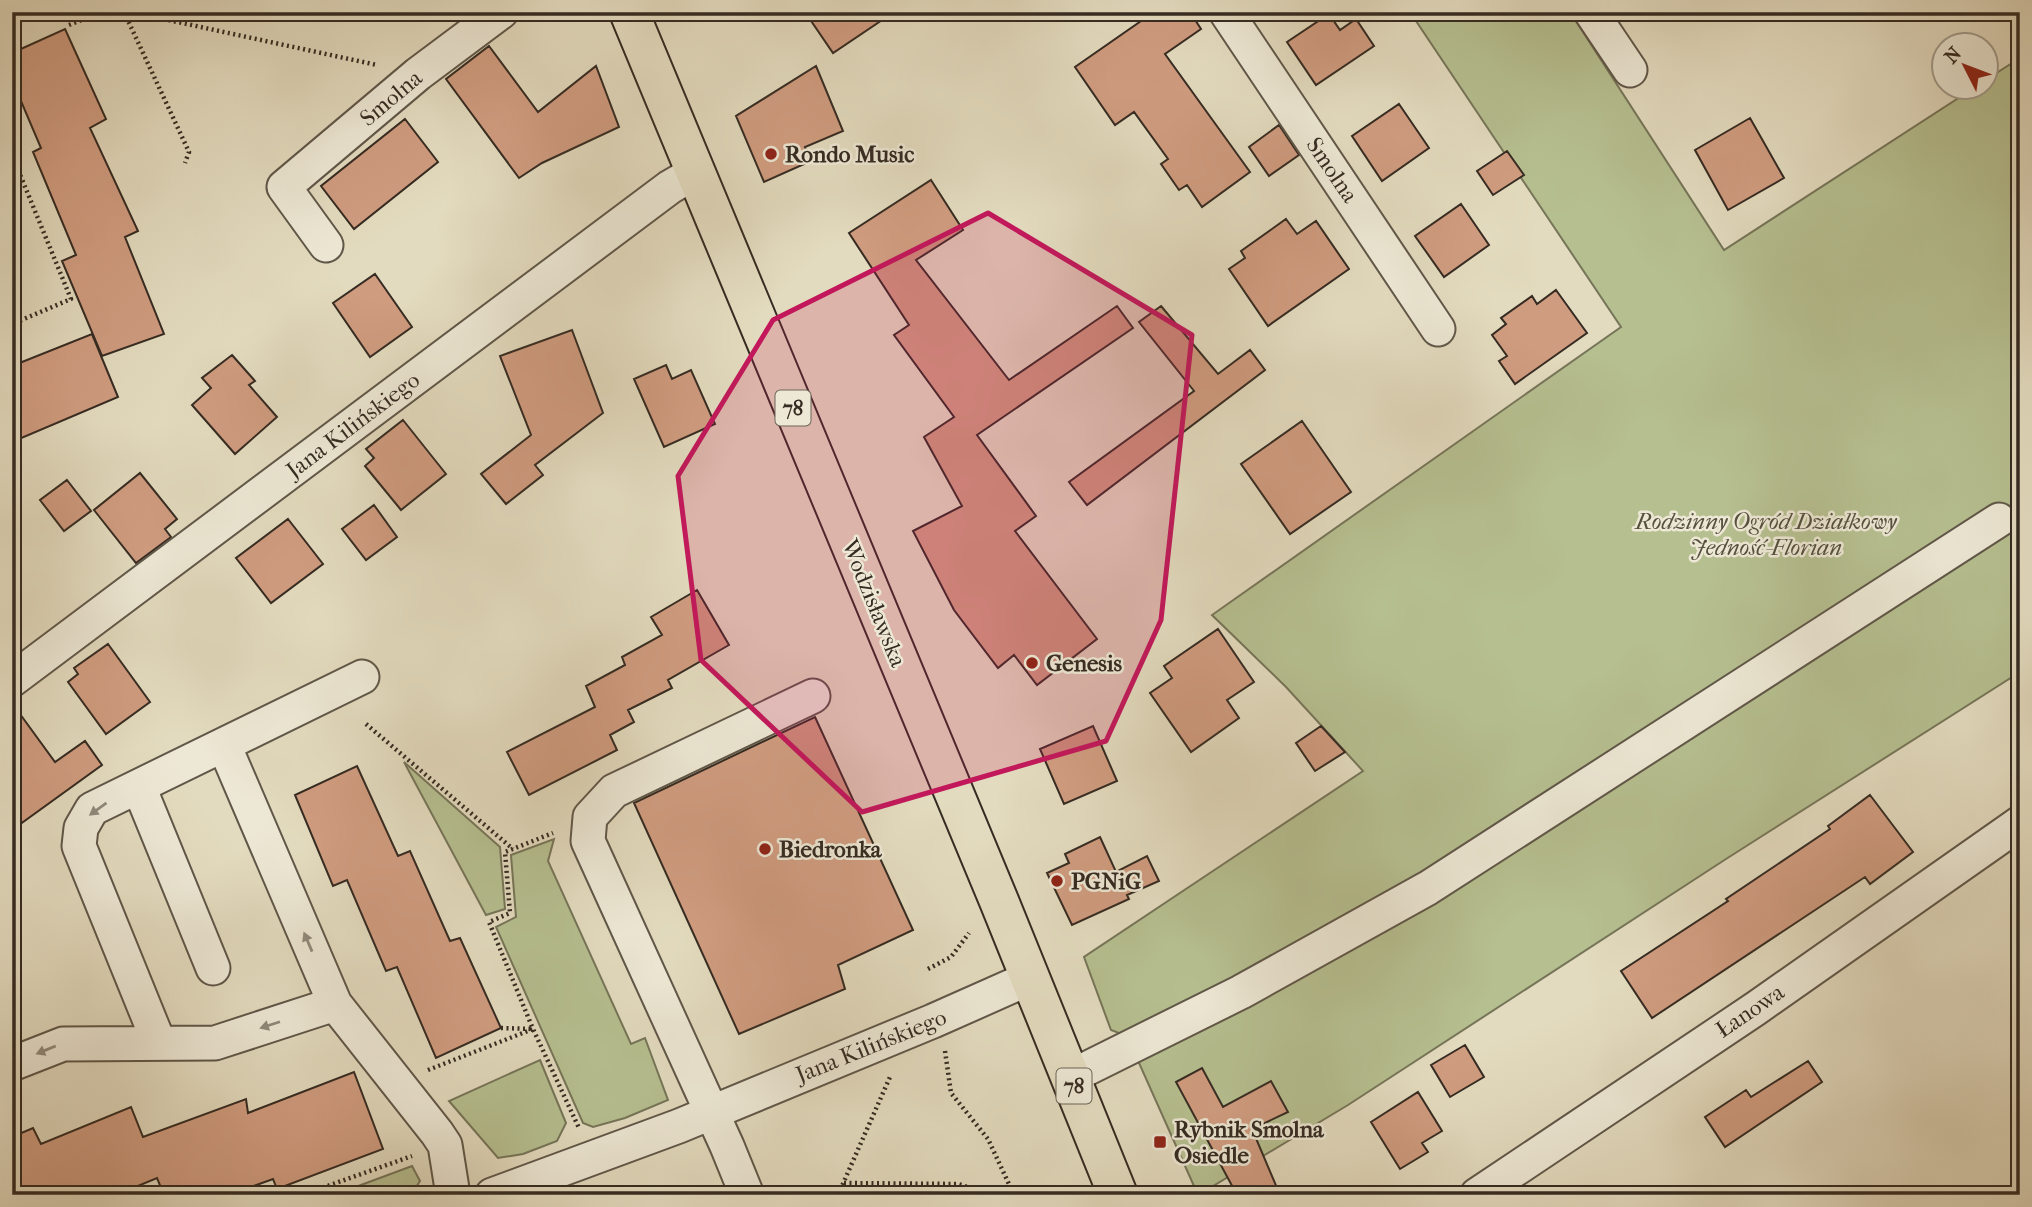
<svg xmlns="http://www.w3.org/2000/svg" width="2032" height="1207" font-family="'IM FELL French Canon',serif">
<style>
.green{fill:#b6bf90;stroke:#767559;stroke-width:2}
.building{fill:#d09c80;stroke:#352b22;stroke-width:2}
.lines{fill:none;stroke-linecap:round;stroke-linejoin:round}
.minor-casing{stroke:#605749;stroke-width:37}
.major-casing{stroke:#352b22;stroke-width:42}
.path{stroke:#352b22;stroke-width:4.5;stroke-dasharray:2 3.5;stroke-linecap:butt}
.minor{stroke:#ede8d5;stroke-width:33}
.major{stroke:#e3dbbf;stroke-width:38}
.oneway{fill:#918a7c}
.marked{fill:#c2185b;fill-opacity:0.2;stroke:#c2185b;stroke-width:5;stroke-linejoin:round}
.poi-dot{fill:#8f2418;stroke:#ede8d5;stroke-width:2.5}
.labels{text-anchor:middle;dominant-baseline:central;stroke-width:5;stroke-linejoin:round;paint-order:stroke}
.shield{fill:#ede8d5;stroke:#6c6458;stroke-width:2}
.shield-label{font-size:21px;font-weight:bold;fill:#352b22}
.street-label{font-size:23px;fill:#352b22;stroke:#ede8d5}
.poi-label{font-size:23px;font-weight:bold;fill:#352b22;stroke:#ede8d5;text-anchor:start}
.park-label{font-size:23px;font-style:italic;fill:#55503e;stroke:#ede8d5}
</style>
<rect width="100%" height="100%" fill="#e3dbbf"/>
<filter id="stains"><feTurbulence type="fractalNoise" baseFrequency=".00286" numOctaves="4"/><feColorMatrix values="0 0 0 0 .2 0 0 0 0 .09 0 0 0 0 .02 0 0 0 .5 -.17"/></filter>
<radialGradient id="worn" r=".72"><stop offset=".6" stop-color="#630" stop-opacity="0"/><stop offset="1" stop-color="#630" stop-opacity=".3"/></radialGradient>
<path class="green" d="M 1410,12 L 1570,12 L 1724,250 L 1974,88 L 1986,88 L 1987,79 L 2020,58 L 2020,672 L 1726,859 L 1348,1105 L 1198,1195 L 1127,1036 L 1111,1030 L 1084,957 L 1363,771 L 1286,687 L 1212,615 L 1621,327 Z
M 404,762 L 500,847 L 505,909 L 486,915 Z
M 554,839 L 548,861 L 631,1044 L 645,1038 L 668,1100 L 625,1118 L 593,1127 L 583,1123 L 496,927 L 516,917 L 511,855 Z
M 540,1060 L 566,1123 L 557,1141 L 523,1154 L 498,1158 L 449,1101 Z
M 412,1166 L 420,1181 L 411,1195 L 334,1195 Z"/>
<path class="building" d="M 805,12 L 894,12 L 833,53 Z
M 1154,12 L 1190,12 L 1201,29 L 1165,54 L 1250,172 L 1202,207 L 1187,185 L 1179,190 L 1161,164 L 1168,159 L 1134,112 L 1115,125 L 1075,67 Z
M 1329,14 L 1340,30 L 1356,19 L 1374,46 L 1316,85 L 1287,42 Z
M 65,29 L 106,119 L 90,128 L 138,231 L 125,237 L 164,334 L 102,356 L 62,261 L 76,255 L 33,152 L 41,148 L 12,80 L 12,53 Z
M 489,46 L 538,112 L 596,66 L 619,127 L 542,163 L 519,178 L 446,79 Z
M 816,66 L 843,131 L 805,147 L 811,161 L 764,182 L 736,116 Z
M 1399,104 L 1429,148 L 1382,181 L 1352,136 Z
M 1750,118 L 1784,178 L 1728,210 L 1695,150 Z
M 405,119 L 438,162 L 354,229 L 321,186 Z
M 1279,125 L 1299,155 L 1269,176 L 1249,147 Z
M 1507,151 L 1524,175 L 1493,195 L 1477,171 Z
M 931,180 L 963,230 L 916,260 L 1009,380 L 1117,306 L 1133,328 L 977,435 L 1036,516 L 1015,531 L 1097,639 L 1037,685 L 1014,655 L 998,668 L 954,610 L 913,531 L 962,506 L 924,437 L 954,417 L 894,335 L 909,325 L 849,233 Z
M 1461,204 L 1489,245 L 1444,277 L 1415,236 Z
M 1286,219 L 1297,234 L 1316,221 L 1349,269 L 1268,326 L 1229,269 L 1245,258 L 1241,251 Z
M 375,274 L 412,327 L 370,357 L 333,303 Z
M 1556,290 L 1587,333 L 1515,384 L 1499,361 L 1507,356 L 1492,335 L 1506,324 L 1501,318 L 1532,296 L 1537,304 Z
M 1161,306 L 1218,374 L 1250,350 L 1265,370 L 1087,505 L 1069,482 L 1194,391 L 1139,322 Z
M 572,330 L 603,413 L 535,465 L 543,475 L 506,504 L 481,474 L 531,435 L 500,356 Z
M 92,334 L 118,397 L 12,442 L 12,366 Z
M 232,355 L 255,381 L 249,385 L 277,417 L 235,454 L 192,405 L 211,388 L 202,378 Z
M 666,365 L 672,379 L 691,370 L 715,424 L 664,447 L 634,379 Z
M 403,420 L 446,474 L 401,510 L 365,466 L 374,458 L 366,449 Z
M 1302,421 L 1351,492 L 1290,534 L 1241,464 Z
M 140,473 L 177,519 L 165,529 L 171,537 L 136,563 L 94,510 Z
M 67,480 L 91,511 L 64,531 L 40,500 Z
M 374,505 L 397,537 L 366,560 L 342,529 Z
M 288,519 L 323,564 L 271,603 L 236,558 Z
M 697,590 L 729,645 L 668,680 L 672,688 L 628,710 L 634,722 L 610,735 L 617,750 L 529,795 L 507,752 L 595,707 L 586,686 L 625,665 L 622,657 L 662,635 L 651,617 Z
M 1218,629 L 1254,682 L 1227,700 L 1239,718 L 1191,752 L 1150,693 L 1172,678 L 1164,666 Z
M 108,644 L 150,702 L 106,734 L 68,682 L 78,674 L 74,668 Z
M 12,703 L 55,762 L 85,741 L 102,765 L 12,830 Z
M 815,717 L 913,930 L 838,965 L 845,989 L 739,1034 L 634,803 Z
M 1093,726 L 1117,781 L 1064,804 L 1040,749 Z
M 1321,726 L 1345,752 L 1315,771 L 1296,743 Z
M 357,766 L 398,856 L 410,851 L 450,941 L 460,938 L 501,1028 L 436,1058 L 397,967 L 386,971 L 347,880 L 333,886 L 295,795 Z
M 1870,795 L 1913,852 L 1870,884 L 1865,877 L 1652,1018 L 1621,971 L 1728,901 L 1726,899 L 1830,829 L 1828,826 Z
M 1100,837 L 1116,872 L 1147,856 L 1159,881 L 1127,895 L 1129,899 L 1072,925 L 1047,873 L 1069,863 L 1065,854 Z
M 1465,1045 L 1484,1077 L 1450,1097 L 1431,1065 Z
M 1808,1061 L 1822,1082 L 1725,1147 L 1705,1117 L 1746,1090 L 1751,1097 Z
M 1202,1068 L 1223,1107 L 1271,1081 L 1288,1112 L 1252,1129 L 1280,1195 L 1237,1195 L 1176,1082 Z
M 354,1072 L 383,1149 L 277,1189 L 273,1179 L 229,1195 L 164,1195 L 157,1178 L 116,1195 L 12,1195 L 12,1137 L 33,1128 L 41,1144 L 131,1107 L 143,1137 L 246,1099 L 248,1113 Z
M 1418,1092 L 1442,1131 L 1422,1143 L 1428,1152 L 1400,1169 L 1371,1122 Z"/>
<g class="lines">
<g class="minor-casing">
<path id="minor" d="M 1226,12 L 1438,329
M 1591,12 L 1630,70
M 326,245 L 284,187 L 418,74 L 501,12
M 12,680 L 670,187 L 696,172
M 224,745 L 335,1004 L 437,1133 L 445,1145 L 453,1195
M 139,787 L 213,968
M 159,1043 L 79,846 L 81,828 L 92,809 L 362,677
M 12,1064 L 63,1044 L 215,1043 L 335,1004
M 1070,1077 L 1241,992 L 1428,888 L 1999,520
M 492,1195 L 679,1126 L 933,1021 L 1030,978
M 747,1195 L 727,1146 L 588,841 L 590,817 L 614,791 L 813,696
M 1477,1195 L 1755,1009 L 2020,823"/>
</g>
<g class="major-casing">
<path id="major" d="M 629,12 L 999,901 L 1118,1195"/>
</g>
<path class="path" d="M 124,12 L 189,152 L 185,163
M 131,12 L 377,65
M 69,25 L 102,12
M 12,155 L 71,299 L 12,324
M 366,724 L 513,849
M 928,969 L 951,957 L 969,933
M 501,1028 L 533,1029 L 579,1128
M 945,1051 L 951,1093 L 988,1139 L 1014,1195
M 428,1070 L 533,1029 L 489,922 L 510,913 L 505,852 L 553,833
M 844,1183 L 958,1184 L 994,1195
M 302,1195 L 412,1156
M 838,1195 L 890,1077"/>
<use href="#minor" class="minor"/>
<use href="#major" class="major"/>
</g>
<defs><path id="oneway-solid" d="M-6-.8H1V-3.2L6.5 0L1 3.2V.8H-6Z" transform="scale(1.75)"/></defs>
<g class="oneway">
<use href="#oneway-solid" transform="translate(98 809) rotate(144)"/>
<use href="#oneway-solid" transform="translate(308 942) rotate(-113)"/>
<use href="#oneway-solid" transform="translate(270 1025) rotate(162)"/>
<use href="#oneway-solid" transform="translate(46 1050) rotate(158)"/>
</g>
<path class="marked" d="M 988,213 L 1192,335 L 1161,620 L 1106,741 L 862,812 L 701,660 L 678,476 L 773,320 Z"/>
<g class="poi-dot">
<circle cx="771" cy="154" r="7"/>
<circle cx="1032" cy="663" r="7"/>
<circle cx="765" cy="849" r="7"/>
<circle cx="1057" cy="881" r="7"/>
<rect x="1153" y="1135" width="14" height="14" rx="3.5"/>
</g>
<g class="labels">
<g class="shield">
<rect x="775.5" y="390.5" width="35" height="35" rx="5"/>
<rect x="1056.5" y="1068.5" width="35" height="35" rx="5"/>
</g>
<g class="shield-label">
<text x="793" y="408">78</text>
<text x="1074" y="1086">78</text>
</g>
<g class="street-label">
<text transform="translate(391 98) rotate(-40)">Smolna</text>
<text transform="translate(1332 170) rotate(56)">Smolna</text>
<text transform="translate(353 425) rotate(-37)">Jana Kilińskiego</text>
<text transform="translate(874 603) rotate(68)">Wodzisławska</text>
<text transform="translate(1750 1011) rotate(-34)">Łanowa</text>
<text transform="translate(871 1046) rotate(-22)">Jana Kilińskiego</text>
</g>
<g class="poi-label">
<text x="785" y="154">Rondo Music</text>
<text x="1046" y="663">Genesis</text>
<text x="779" y="849">Biedronka</text>
<text x="1071" y="881">PGNiG</text>
<text x="1174" y="1129">Rybnik Smolna<tspan x="1174" dy="26">Osiedle</tspan></text>
</g>
<g class="park-label">
<text x="1766" y="521">Rodzinny Ogród Działkowy<tspan x="1766" dy="26">Jedność-Florian</tspan></text>
</g>
</g>
<rect width="2032" height="1207" fill="none" stroke="#e3dbbf" stroke-width="42"/>
<rect x="14" y="14" width="2004" height="1179" fill="none" stroke="#352b22" stroke-width="3.5"/>
<rect x="21" y="21" width="1990" height="1165" fill="none" stroke="#352b22" stroke-width="2"/>
<g transform="translate(1965 66) rotate(312)"><circle r="33" fill="#ede8d5" stroke="#a39c8d" stroke-width="2"/>
<path d="M0-5L12 26L0 18L-12 26Z" fill="#8f2418"/>
<text y="-10" font-size="19" font-weight="bold" text-anchor="middle" fill="#352b22">N</text>
</g>
<rect width="100%" height="100%" filter="url(#stains)"/>
<rect width="100%" height="100%" fill="url(#worn)"/>
</svg>
